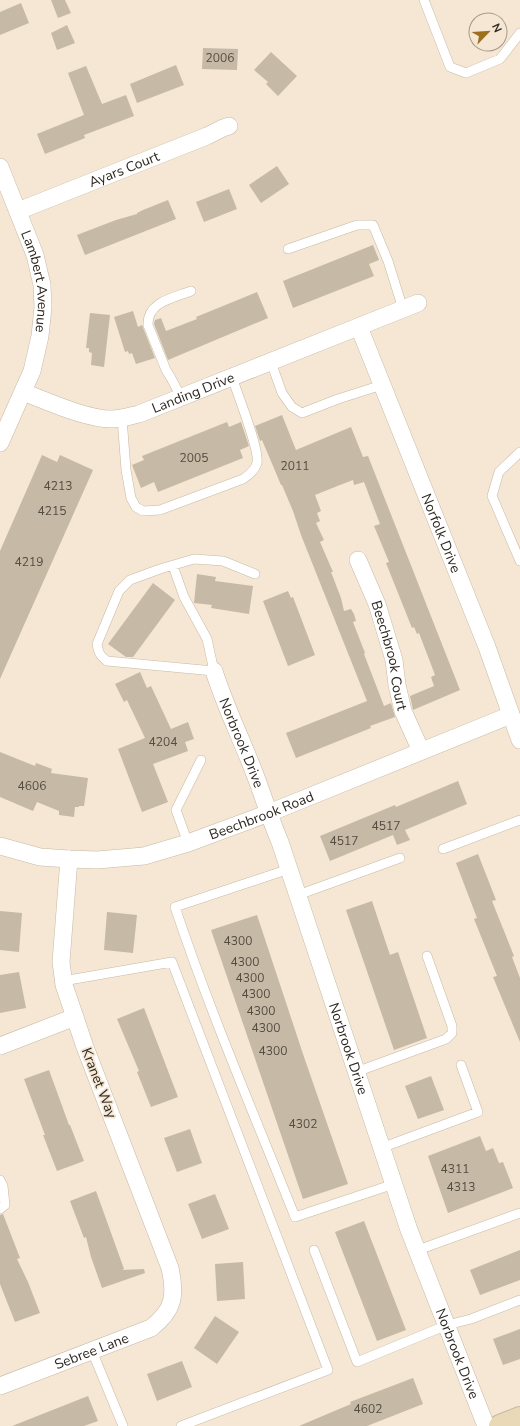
<svg xmlns="http://www.w3.org/2000/svg" width="520" height="1426" font-family="'Nunito Sans',sans-serif">
<style>
.building{fill:#c6b9a5}
.lines{fill:none;stroke-linecap:round;stroke-linejoin:round}
.service-casing{stroke:#c7b9a6;stroke-width:10}
.minor-casing{stroke:#c7b9a6;stroke-width:18}
.secondary-casing{stroke:#c7b9a6;stroke-width:24}
.service{stroke:#fff;stroke-width:9}
.minor{stroke:#fff;stroke-width:17}
.secondary{stroke:#e9d9b7;stroke-width:22}
.labels{text-anchor:middle;dominant-baseline:central;stroke-width:3.5;stroke-linejoin:round;paint-order:stroke}
.number-label{font-size:12px;fill:#534c41}
.street-label{font-size:14px;fill:#2d2720;stroke:#f5e7d3}
</style>
<rect width="100%" height="100%" fill="#f5e7d3"/>
<path class="building" d="M 51,0 L 65,0 L 71,13 L 58,18 Z
M 21,3 L 29,23 L 0,35 L 0,12 Z
M 67,25 L 75,43 L 57,50 L 51,33 Z
M 203,48 L 238,49 L 237,70 L 202,69 Z
M 271,52 L 297,76 L 278,96 L 266,84 L 268,82 L 254,70 Z
M 176,65 L 184,85 L 137,103 L 130,84 Z
M 86,66 L 102,104 L 126,95 L 134,116 L 84,135 L 85,138 L 45,154 L 37,134 L 84,115 L 68,73 Z
M 277,166 L 289,184 L 261,203 L 249,185 Z
M 229,189 L 237,209 L 204,222 L 196,202 Z
M 168,200 L 176,219 L 85,255 L 77,235 L 116,220 L 137,214 L 137,213 L 143,210 Z
M 373,245 L 379,260 L 369,264 L 374,276 L 293,308 L 283,281 Z
M 257,292 L 268,318 L 168,360 L 154,324 L 155,320 L 161,318 L 166,331 L 197,319 L 196,317 Z
M 133,311 L 138,327 L 142,325 L 155,358 L 136,364 L 132,353 L 129,354 L 128,351 L 125,352 L 114,317 Z
M 90,313 L 110,315 L 104,367 L 91,365 L 92,353 L 89,352 L 89,348 L 86,348 Z
M 282,415 L 296,450 L 351,427 L 363,457 L 368,456 L 460,690 L 413,710 L 410,696 L 434,686 L 431,677 L 435,675 L 419,633 L 417,634 L 414,627 L 412,628 L 386,563 L 389,562 L 374,526 L 380,524 L 364,482 L 354,485 L 353,480 L 340,485 L 315,495 L 321,511 L 317,513 L 320,521 L 316,523 L 324,540 L 320,542 L 333,572 L 331,572 L 341,598 L 344,611 L 351,609 L 354,614 L 356,621 L 353,622 L 365,653 L 364,654 L 384,706 L 391,703 L 395,717 L 370,726 L 371,728 L 296,758 L 286,733 L 367,701 L 301,535 L 293,511 L 282,485 L 281,485 L 262,440 L 260,441 L 255,426 Z
M 227,422 L 229,427 L 241,422 L 249,446 L 240,450 L 243,458 L 158,492 L 154,482 L 141,488 L 132,465 L 144,460 L 142,456 Z
M 42,455 L 57,462 L 60,455 L 93,470 L 0,679 L 0,551 Z
M 197,574 L 216,577 L 215,581 L 253,586 L 249,614 L 211,608 L 212,605 L 194,603 Z
M 153,583 L 175,600 L 133,657 L 126,657 L 108,644 Z
M 288,591 L 291,598 L 293,597 L 315,655 L 288,666 L 263,601 Z
M 140,672 L 147,688 L 151,686 L 171,729 L 188,722 L 194,739 L 185,742 L 188,751 L 153,764 L 168,802 L 142,812 L 118,749 L 145,738 L 127,700 L 124,702 L 115,684 Z
M 0,752 L 35,766 L 36,763 L 52,769 L 51,773 L 88,778 L 84,806 L 79,806 L 79,807 L 75,807 L 74,817 L 59,815 L 59,811 L 37,802 L 33,811 L 0,797 Z
M 458,781 L 467,804 L 405,830 L 410,840 L 397,845 L 393,835 L 330,861 L 320,836 L 395,805 L 396,807 Z
M 478,854 L 496,900 L 492,901 L 514,956 L 512,957 L 520,978 L 520,1042 L 493,977 L 497,976 L 474,919 L 477,918 L 456,863 Z
M 372,901 L 390,955 L 398,952 L 427,1038 L 394,1050 L 346,910 Z
M 0,911 L 22,913 L 19,952 L 0,950 Z
M 107,912 L 137,915 L 133,953 L 104,950 Z
M 257,915 L 303,1054 L 348,1184 L 303,1199 L 211,930 Z
M 19,972 L 26,1008 L 0,1013 L 0,975 Z
M 144,1008 L 178,1097 L 151,1107 L 137,1072 L 139,1071 L 117,1019 Z
M 49,1070 L 69,1125 L 70,1125 L 84,1161 L 57,1171 L 43,1135 L 45,1135 L 24,1079 Z
M 431,1076 L 444,1110 L 418,1119 L 405,1086 Z
M 190,1129 L 202,1163 L 177,1172 L 164,1138 Z
M 480,1136 L 486,1151 L 493,1148 L 499,1163 L 503,1162 L 513,1188 L 448,1213 L 428,1156 Z
M 96,1191 L 124,1269 L 122,1270 L 144,1269 L 145,1273 L 102,1288 L 91,1257 L 86,1237 L 84,1238 L 70,1201 Z
M 215,1194 L 229,1229 L 202,1239 L 188,1204 Z
M 3,1214 L 20,1258 L 17,1259 L 28,1282 L 40,1313 L 15,1322 L 0,1284 L 0,1215 Z
M 364,1221 L 406,1330 L 377,1341 L 335,1232 Z
M 520,1250 L 520,1280 L 480,1295 L 470,1270 Z
M 243,1262 L 245,1299 L 217,1301 L 215,1264 Z
M 215,1316 L 239,1332 L 217,1364 L 194,1348 Z
M 520,1329 L 520,1359 L 503,1365 L 493,1339 Z
M 182,1361 L 192,1387 L 157,1401 L 147,1374 Z
M 413,1378 L 423,1404 L 367,1426 L 299,1426 L 351,1404 L 350,1402 Z
M 88,1396 L 98,1421 L 84,1426 L 12,1426 Z"/>
<g class="lines">
<g class="service-casing">
<path id="service" d="M 424,0 L 450,67 L 466,73 L 500,59 L 520,33
M 288,249 L 357,225 L 373,225 L 388,261 L 403,309
M 271,362 L 282,393 L 292,407 L 302,413 L 338,399 L 382,385
M 181,397 L 171,378 L 166,370 L 148,325 C 147,302 173,298 191,291
M 122,418 L 126,470 L 131,498 L 136,507 L 143,511 L 160,510 L 243,479 C 249,475 255,470 257,463 C 260,450 237,393 232,377
M 520,452 L 499,472 L 492,496 L 520,561
M 173,566 L 184,597 L 207,639 L 214,671 L 107,661 C 100,656 98,652 97,644 L 119,591 L 130,580 L 160,569 L 194,559 L 223,561 L 255,574
M 188,843 L 176,810 L 201,760
M 443,849 L 520,820
M 289,869 L 175,907 C 210,1012 254,1114 295,1217 L 394,1184
M 298,895 L 400,858
M 63,981 L 172,962 L 328,1370 L 181,1426
M 356,1072 L 446,1039 L 452,1033 L 452,1026 L 427,956
M 381,1148 L 478,1112 L 461,1065
M 0,1180 L 3,1186 L 5,1205 L 0,1209
M 314,1250 L 357,1362 L 447,1325 L 471,1319 L 520,1300
M 418,1250 L 520,1213
M 92,1351 L 123,1426"/>
</g>
<g class="minor-casing">
<g id="minor">
<path id="s1" d="M 0,167 L 35,255 L 42,285 L 43,307 L 40,336 L 32,371 L 0,443"/>
<path id="s2" d="M 18,211 L 207,136 L 223,128 L 229,126"/>
<path id="s3" d="M 359,327 L 487,647 L 520,740"/>
<path id="s4" d="M 23,392 C 47,401 86,419 111,419 C 121,419 130,416 139,414 L 418,303"/>
<path id="s5" d="M 358,560 L 377,604 L 394,660 L 397,685 L 403,711 L 421,751"/>
<path id="s6" d="M 214,671 C 225,706 241,738 254,772 C 263,795 270,819 280,842 L 409,1230 L 486,1426"/>
<path id="s7" d="M 0,846 L 40,857 L 69,859 L 97,860 L 144,856 L 188,843 L 269,813 L 511,715"/>
<path d="M 0,1046 L 75,1017"/>
<path id="s8" d="M 0,1386 L 151,1328 C 174,1310 176,1296 170,1268 L 85,1047 L 64,985 L 61,962 L 69,859"/>
</g>
</g>
<g class="secondary-casing">
<path id="secondary" d="M 500,1426 L 520,1418"/>
</g>
<use href="#service" class="service"/>
<use href="#minor" class="minor"/>
<use href="#secondary" class="secondary"/>
</g>
<g class="labels">
<g class="number-label">
<text x="220" y="58">2006</text>
<text x="194" y="458">2005</text>
<text x="295" y="466">2011</text>
<text x="58" y="486">4213</text>
<text x="52" y="511">4215</text>
<text x="29" y="562">4219</text>
<text x="163" y="742">4204</text>
<text x="32" y="786">4606</text>
<text x="386" y="826">4517</text>
<text x="344" y="841">4517</text>
<text x="238" y="941">4300</text>
<text x="245" y="962">4300</text>
<text x="250" y="978">4300</text>
<text x="256" y="994">4300</text>
<text x="261" y="1011">4300</text>
<text x="266" y="1028">4300</text>
<text x="273" y="1051">4300</text>
<text x="303" y="1124">4302</text>
<text x="455" y="1169">4311</text>
<text x="461" y="1187">4313</text>
<text x="368" y="1409">4602</text>
</g>
<g class="street-label">
<text stroke="none"><textPath href="#s2" startOffset="114">Ayars Court</textPath></text>
<text stroke="none"><textPath href="#s1" startOffset="121">Lambert Avenue</textPath></text>
<text stroke="none"><textPath href="#s4" startOffset="179">Landing Drive</textPath></text>
<text stroke="none"><textPath href="#s3" startOffset="222">Norfolk Drive</textPath></text>
<text stroke="none"><textPath href="#s5" startOffset="101">Beechbrook Court</textPath></text>
<text stroke="none"><textPath href="#s6" startOffset="77">Norbrook Drive</textPath></text>
<text stroke="none"><textPath href="#s7" startOffset="270">Beechbrook Road</textPath></text>
<text stroke="none"><textPath href="#s6" startOffset="401">Norbrook Drive</textPath></text>
<text transform="translate(99 1083) rotate(69)">Kranet Way</text>
<text stroke="none"><textPath href="#s8" startOffset="98">Sebree Lane</textPath></text>
<text stroke="none"><textPath href="#s6" startOffset="725">Norbrook Drive</textPath></text>
</g>
</g>
<g transform="translate(488 32) rotate(65)"><circle r="19" fill="#f5e7d3" stroke="#a59a8b"/>
<path d="M0-3L7 15L0 10L-7 15Z" fill="#9d7020"/>
<text y="-6" font-size="11" font-weight="bold" text-anchor="middle" fill="#2d2720">N</text>
</g>
</svg>
